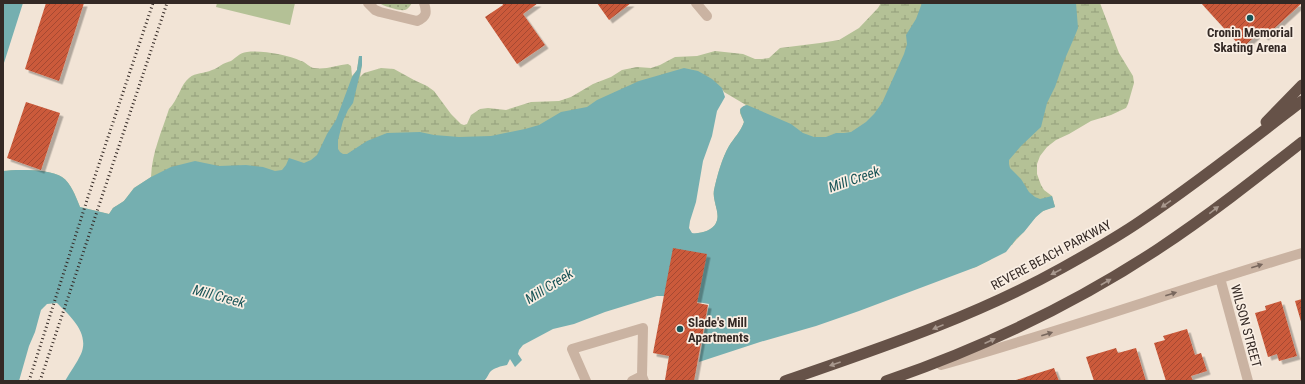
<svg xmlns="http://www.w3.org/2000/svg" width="1305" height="384" font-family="'Roboto Condensed',sans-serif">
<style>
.wetland{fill:url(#wetland-marsh)}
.park{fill:url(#park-dots)}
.pitch{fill:#b4c196}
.water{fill:#75afb0}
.building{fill:url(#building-hatch);filter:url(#shadow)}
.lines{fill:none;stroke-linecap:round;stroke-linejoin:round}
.service{stroke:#cab3a2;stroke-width:10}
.minor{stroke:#cab3a2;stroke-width:10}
.trunk{stroke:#665248;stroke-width:11}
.rail{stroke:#342925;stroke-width:3;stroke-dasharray:1 3;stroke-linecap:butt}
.oneway{fill:#a8988e}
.oneway2{fill:#78675d}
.poi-dot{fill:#195457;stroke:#f9eee3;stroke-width:1.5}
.labels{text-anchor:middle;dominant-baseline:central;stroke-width:3.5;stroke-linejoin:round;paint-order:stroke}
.poi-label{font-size:13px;font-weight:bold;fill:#342925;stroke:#f9eee3}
.street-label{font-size:13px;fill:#342925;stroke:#f9eee3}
.water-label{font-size:14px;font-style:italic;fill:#195457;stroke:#f9eee3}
</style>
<defs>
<pattern id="wetland-marsh" width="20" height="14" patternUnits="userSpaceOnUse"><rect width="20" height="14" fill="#b4c196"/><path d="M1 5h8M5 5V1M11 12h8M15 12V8" fill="none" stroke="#939d7a"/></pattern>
<pattern id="park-dots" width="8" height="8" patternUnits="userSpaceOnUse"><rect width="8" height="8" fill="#b4c196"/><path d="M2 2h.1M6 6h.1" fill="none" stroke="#939d7a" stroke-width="1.8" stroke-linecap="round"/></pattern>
<pattern id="building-hatch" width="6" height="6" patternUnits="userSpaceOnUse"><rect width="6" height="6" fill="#cb5a3b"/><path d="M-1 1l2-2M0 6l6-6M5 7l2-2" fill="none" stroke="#a64a31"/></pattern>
<filter id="shadow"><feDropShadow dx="3.5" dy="3.5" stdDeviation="0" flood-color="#0004"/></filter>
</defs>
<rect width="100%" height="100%" fill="#f2e4d6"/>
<path class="wetland" d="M 881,3 L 963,3 L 921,95 L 727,237 L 692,233 C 700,234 712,231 716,223 C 721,213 712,201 714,190 C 717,176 722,158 729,146 C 734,138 741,131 744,122 L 740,113 L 740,109 L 746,105 L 724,92 L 722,89 L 202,266 L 3,171 C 16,169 51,169 62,177 C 71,183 76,197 80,207 L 109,214 L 113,208 L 124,201 L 134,188 L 151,177 C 152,152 162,131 169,109 C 178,100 181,84 189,78 C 196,72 204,74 212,70 C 216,69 219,66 223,64 C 225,63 228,62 231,61 C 237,57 239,53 247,52 C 262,50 288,55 301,61 C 306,62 310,68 314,68 C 325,70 338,65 348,64 L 351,66 L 352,76 L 357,70 L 359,56 L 362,56 L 362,65 L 360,77 L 364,73 L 381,68 L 394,69 L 414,80 L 427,86 L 434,91 L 451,114 L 461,124 L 464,125 L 467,124 L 471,115 L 480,109 L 488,108 L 506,110 L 531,102 L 559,101 L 571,97 L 593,84 L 611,77 L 622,70 L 637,67 L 651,68 L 660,65 L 675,57 L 697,56 L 715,51 L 743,54 L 755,59 L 762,59 L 769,58 L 780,48 L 820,43 L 839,40 L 859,28 L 878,8 Z
M 1006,3 L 1100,3 L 1119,53 L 1133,76 L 1134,83 L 1128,104 L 1126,108 L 1111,115 L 1091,121 L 1069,134 L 1056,140 L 1047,147 L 1040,156 L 1037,164 L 1037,174 L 1041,185 L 1044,190 L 1052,196 L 1055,207 C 1039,210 1035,218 1025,230 C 1021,236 1016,239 1012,245 L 1005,245 L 990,260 L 976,267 L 952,273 Z"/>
<path class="park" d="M 379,3 L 412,3 C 410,6 408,9 405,10 C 399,11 383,6 379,3 Z"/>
<path class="pitch" d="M 217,3 L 295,3 L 290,25 L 216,7 Z"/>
<path class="water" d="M 3,3 L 23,3 L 3,66 Z
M 922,3 L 1076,3 L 1078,28 L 1074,38 L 1064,61 L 1055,87 L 1047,103 L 1041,127 L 1021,146 L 1009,160 L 1009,164 L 1010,168 L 1021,179 L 1029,192 L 1035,197 L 1040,199 L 1052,196 L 1055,207 L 1043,211 L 1036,217 L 1024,232 L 1017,238 L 1006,252 L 976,267 L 859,311 L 816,326 L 760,342 L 699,362 L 709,304 L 663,296 L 657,296 L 605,312 L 574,324 L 553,329 L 523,345 L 519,350 L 518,354 L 522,360 L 515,367 L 510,359 L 507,365 C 501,366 494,368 490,372 C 488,375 487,378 484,381 L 65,381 C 70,372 77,363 81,354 C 90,333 70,316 57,303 L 47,304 L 41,310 L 35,332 L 29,346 L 19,381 L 3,381 L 3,171 C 16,169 51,169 62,177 C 71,183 76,197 80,207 L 109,214 L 113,208 L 124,201 L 134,188 L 151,177 L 171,167 L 195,161 L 219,166 L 246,165 L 263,167 L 275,171 L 282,170 L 286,165 L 289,158 L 304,163 L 311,160 L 317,155 L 327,134 L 336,120 L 352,77 L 357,70 L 359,56 L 362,56 L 362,65 L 353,103 L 348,110 L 343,121 L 338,140 L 338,149 L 340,152 L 343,154 L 347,154 L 367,141 L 387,133 L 420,132 L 434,135 L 459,137 L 491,136 L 525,129 L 539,125 L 561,112 L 587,107 L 597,100 L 639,81 L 684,68 L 698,71 L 712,79 L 722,88 L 725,97 L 717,111 L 712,136 L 703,161 L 696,202 L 690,221 L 689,228 L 692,233 C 700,234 712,231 716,223 C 721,213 712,201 714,190 C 717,176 722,158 729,146 C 734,138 741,131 744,122 C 742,115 735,108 747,105 L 791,124 L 803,133 L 814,137 L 826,137 L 836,133 L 844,133 L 851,132 L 866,122 L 874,114 L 882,103 L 904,54 L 907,44 L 906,35 L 916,19 Z"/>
<path class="building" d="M 46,3 L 84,3 L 59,81 L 25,69 Z
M 502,3 L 538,3 L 523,14 L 545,45 L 517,64 L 485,17 L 503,5 Z
M 597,3 L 631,3 L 609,20 Z
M 1201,3 L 1302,3 L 1265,37 L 1260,32 L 1242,48 Z
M 26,102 L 60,113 L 41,170 L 7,158 Z
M 673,248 L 707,254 L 697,303 L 708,305 L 694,381 L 665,380 L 669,356 L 653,353 Z
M 1302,299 L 1302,325 L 1295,301 Z
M 1281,301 L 1297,356 L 1279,361 L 1277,354 L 1268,357 L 1255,313 L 1266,310 L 1265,306 Z
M 1187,329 L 1195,355 L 1201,353 L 1207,371 L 1191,376 L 1193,381 L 1166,381 L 1154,343 L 1165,340 L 1163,336 Z
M 1116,348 L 1118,353 L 1136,348 L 1146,381 L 1094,381 L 1086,357 Z
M 1054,368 L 1059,381 L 1017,381 L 1016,380 Z"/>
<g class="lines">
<path class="service" d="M 586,381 L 572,349 L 643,328 L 642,376 L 644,381
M 632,381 L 642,376"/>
<path class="minor" d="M 368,3 L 375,10 L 380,12 L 417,21 C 427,17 427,12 424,3
M 696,3 L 707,16
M 1220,278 L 1248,381
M 941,365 C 1062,331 1181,289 1302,253"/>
<path class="trunk" d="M 1266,122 L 1302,85
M 785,381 C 880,348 974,317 1062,268 C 1089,253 1116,238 1142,220 C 1197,183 1249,142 1302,101
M 886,381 C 982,348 1073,305 1158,249 C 1208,216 1255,179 1302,142"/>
<path class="rail" d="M 29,381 L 88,197 L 153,3
M 40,381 L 167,3"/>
</g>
<defs><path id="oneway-solid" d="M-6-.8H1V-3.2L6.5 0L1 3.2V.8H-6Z"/></defs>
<g class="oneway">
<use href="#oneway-solid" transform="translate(1166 204) rotate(145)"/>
<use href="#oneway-solid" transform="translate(1214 210) rotate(-38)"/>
<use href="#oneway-solid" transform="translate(1056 272) rotate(153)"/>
<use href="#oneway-solid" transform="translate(1106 282) rotate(-30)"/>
<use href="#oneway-solid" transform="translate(938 327) rotate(158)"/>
<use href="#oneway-solid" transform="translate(990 341) rotate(-24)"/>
<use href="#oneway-solid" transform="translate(835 364) rotate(161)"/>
</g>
<g class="oneway2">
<use href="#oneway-solid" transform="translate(1257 266) rotate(-17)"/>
<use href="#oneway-solid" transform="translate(1171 294) rotate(-18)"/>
<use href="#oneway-solid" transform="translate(1047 334) rotate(-18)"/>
</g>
<g class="poi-dot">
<circle cx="1250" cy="18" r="4"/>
<circle cx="680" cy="329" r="4"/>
</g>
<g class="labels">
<g class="poi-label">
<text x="1250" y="32">Cronin Memorial<tspan x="1250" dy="15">Skating Arena</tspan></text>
<text x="688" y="322" text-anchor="start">Slade's Mill<tspan x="688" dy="15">Apartments</tspan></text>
</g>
<g class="street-label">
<text transform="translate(1051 255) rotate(-28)">REVERE BEACH PARKWAY</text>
<text transform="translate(1246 326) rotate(75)">WILSON STREET</text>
</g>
<g class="water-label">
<text transform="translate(854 179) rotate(-19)">Mill Creek</text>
<text transform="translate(549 286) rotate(-32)">Mill Creek</text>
<text transform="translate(219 296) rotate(15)">Mill Creek</text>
</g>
</g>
<rect width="1305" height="384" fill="none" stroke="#342925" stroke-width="8"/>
</svg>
